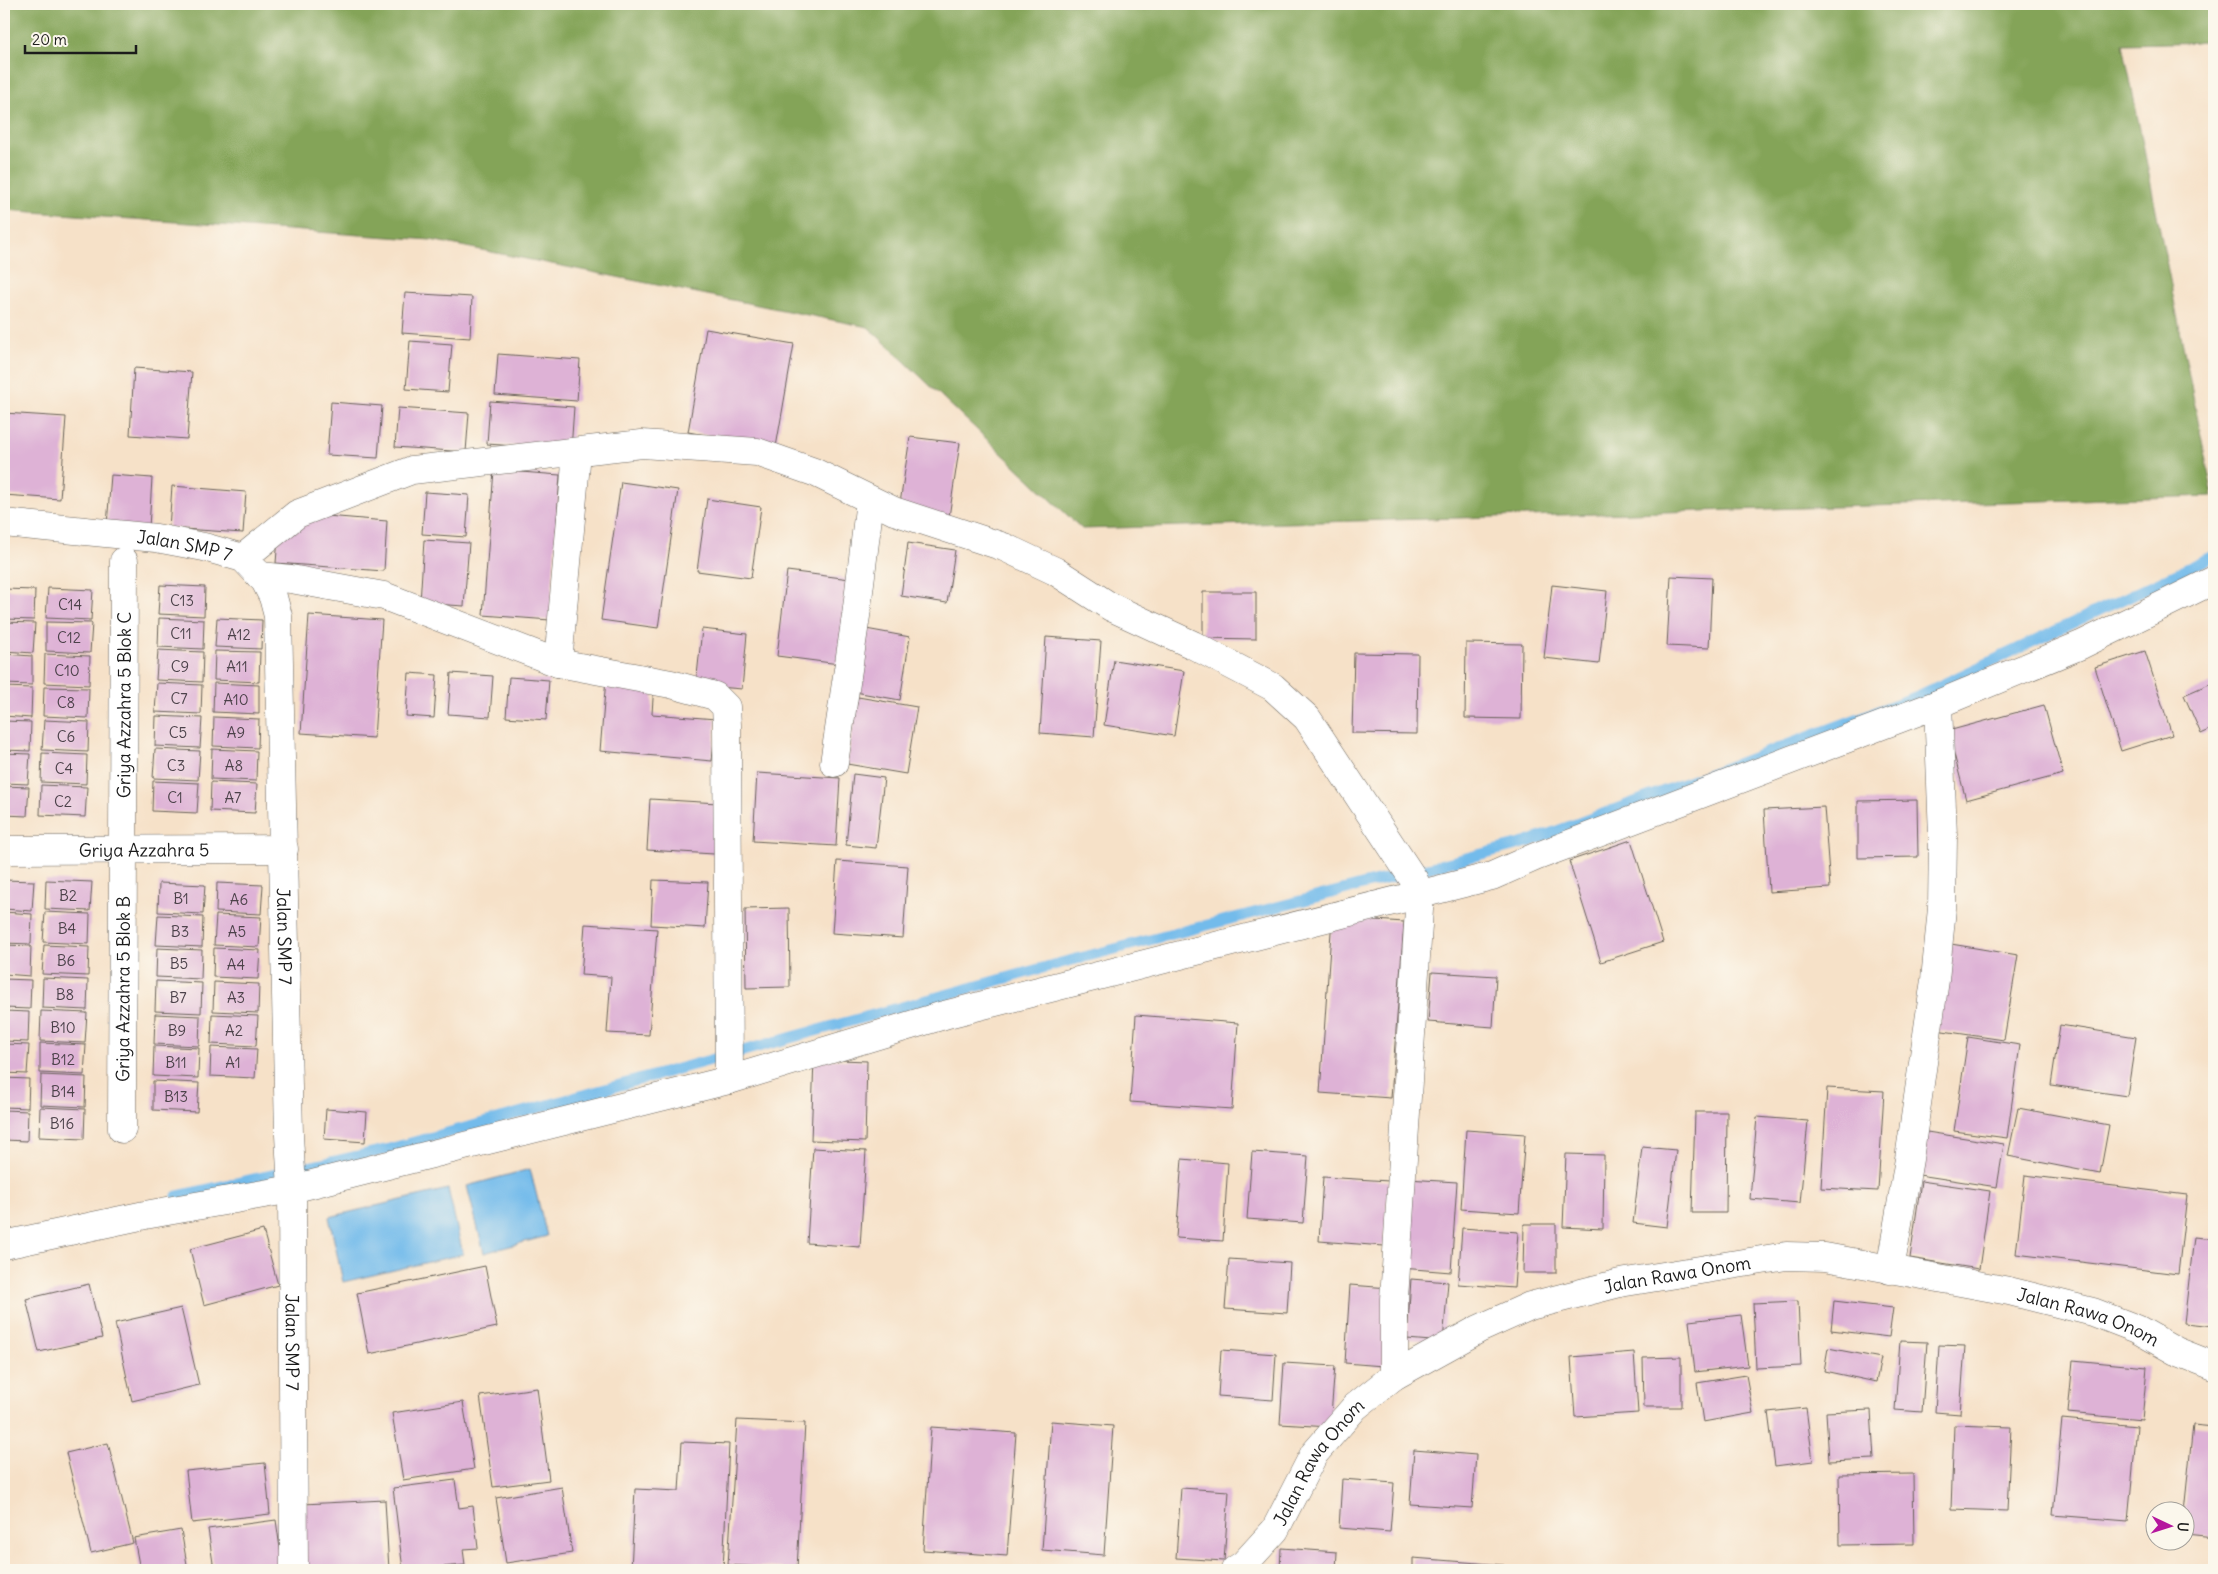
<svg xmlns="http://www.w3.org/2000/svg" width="2218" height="1574" font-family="Delius,sans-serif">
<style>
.forest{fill:#84a459;stroke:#50603a}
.water{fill:#73bbeb;stroke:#486c84}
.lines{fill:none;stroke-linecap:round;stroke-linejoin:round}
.stream{stroke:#73bbeb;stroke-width:11}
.building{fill:#deb2d6}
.street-casing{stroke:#686158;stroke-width:29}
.street{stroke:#fff;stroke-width:28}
.labels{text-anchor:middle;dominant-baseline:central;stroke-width:4;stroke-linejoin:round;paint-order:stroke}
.number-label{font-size:15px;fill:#4c424a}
.street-label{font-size:18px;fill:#1c1c1c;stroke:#fbf7ec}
</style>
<rect width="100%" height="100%" fill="#fbf7ec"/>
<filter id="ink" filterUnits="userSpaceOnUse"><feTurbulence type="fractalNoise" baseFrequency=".02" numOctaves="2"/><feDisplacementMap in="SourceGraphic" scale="10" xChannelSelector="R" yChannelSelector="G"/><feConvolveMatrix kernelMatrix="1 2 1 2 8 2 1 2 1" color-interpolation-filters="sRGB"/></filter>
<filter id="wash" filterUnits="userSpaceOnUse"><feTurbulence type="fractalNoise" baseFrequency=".0096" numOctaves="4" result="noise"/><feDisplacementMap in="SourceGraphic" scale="20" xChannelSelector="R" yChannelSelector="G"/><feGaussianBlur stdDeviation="1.12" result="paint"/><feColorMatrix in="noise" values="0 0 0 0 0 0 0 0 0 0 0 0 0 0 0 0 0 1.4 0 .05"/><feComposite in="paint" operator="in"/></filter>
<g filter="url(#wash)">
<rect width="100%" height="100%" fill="#f6e1c8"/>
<path class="forest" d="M 4,4 L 2214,4 L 2214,42 L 2123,44 L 2213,496 L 1082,529 L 868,327 L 431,240 L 4,210 Z"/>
<path class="water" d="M 530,1169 L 547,1236 L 484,1253 L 467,1186 Z
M 448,1189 L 463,1254 L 343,1282 L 329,1217 Z"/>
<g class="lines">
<path class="stream" d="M 177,1196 L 389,1149 L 1057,964 L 1528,842 L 1918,696 L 2214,556"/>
</g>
<g id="blocks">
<path class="building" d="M 405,293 L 472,297 L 470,338 L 402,333 Z
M 706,329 L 794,344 L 776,447 L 688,432 Z
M 410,341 L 452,344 L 448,392 L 406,389 Z
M 498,354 L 580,360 L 577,401 L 495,395 Z
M 134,368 L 192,372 L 187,439 L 130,435 Z
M 490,401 L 574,407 L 571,450 L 487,444 Z
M 331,402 L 382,406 L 378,458 L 327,455 Z
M 398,408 L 469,413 L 466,452 L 395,447 Z
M 4,413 L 66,417 L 60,499 L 4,495 Z
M 910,437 L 960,443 L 949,517 L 899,510 Z
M 494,470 L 560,475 L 550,620 L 483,615 Z
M 111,475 L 152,478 L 149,528 L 107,525 Z
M 621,482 L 678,490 L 658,628 L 601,620 Z
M 172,486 L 246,492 L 243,533 L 169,528 Z
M 425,492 L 469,495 L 466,537 L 422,534 Z
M 707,499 L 761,507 L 751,578 L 697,571 Z
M 314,515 L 387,521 L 384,571 L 276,563 L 278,538 Z
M 424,540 L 469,543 L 464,606 L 420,603 Z
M 908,543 L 955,550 L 947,603 L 901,596 Z
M 787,571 L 858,580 L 847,665 L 777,656 Z
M 1671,576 L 1712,578 L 1709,648 L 1667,646 Z
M 160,585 L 205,587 L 204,616 L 158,614 Z
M 1552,585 L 1607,591 L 1599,664 L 1544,658 Z
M 48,588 L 93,590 L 91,620 L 46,618 Z
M 4,589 L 35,590 L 34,620 L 4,619 Z
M 1203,592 L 1256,592 L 1256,639 L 1203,638 Z
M 309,615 L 382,620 L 374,738 L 301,733 Z
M 159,618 L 204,620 L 203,649 L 158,647 Z
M 217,618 L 262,620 L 261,649 L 215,647 Z
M 4,622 L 35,623 L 33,653 L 4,651 Z
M 46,622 L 92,623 L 90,653 L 46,651 Z
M 702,629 L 747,634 L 742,689 L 696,685 Z
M 866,629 L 910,637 L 900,700 L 855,692 Z
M 1046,637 L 1101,641 L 1094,737 L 1040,733 Z
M 1466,643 L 1522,644 L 1521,719 L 1465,718 Z
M 158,650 L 203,652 L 202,682 L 156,680 Z
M 215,651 L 260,652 L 259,682 L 214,680 Z
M 2145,651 L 2172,735 L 2121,751 L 2095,667 Z
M 1354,653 L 1418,654 L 1417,734 L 1352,733 Z
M 4,654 L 32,656 L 32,685 L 4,684 Z
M 45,654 L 90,656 L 89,685 L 44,683 Z
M 1114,660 L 1184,671 L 1174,736 L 1104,725 Z
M 409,673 L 437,675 L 434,718 L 406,716 Z
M 451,673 L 493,676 L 490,717 L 448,714 Z
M 509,677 L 549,680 L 546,720 L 506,717 Z
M 606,679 L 654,683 L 652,714 L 716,719 L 712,761 L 600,751 Z
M 2214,682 L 2214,728 L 2201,734 L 2184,695 Z
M 157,683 L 202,685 L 201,714 L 155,712 Z
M 214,683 L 259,685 L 259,714 L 213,712 Z
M 4,687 L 32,688 L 31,718 L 4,716 Z
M 44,687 L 89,688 L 88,718 L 43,716 Z
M 858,697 L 917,707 L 906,774 L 847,764 Z
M 2044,705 L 2063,774 L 1966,800 L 1948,731 Z
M 156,716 L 202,718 L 200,748 L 155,746 Z
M 214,717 L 259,719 L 258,748 L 213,746 Z
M 44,720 L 89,722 L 88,752 L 42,750 Z
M 4,721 L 31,722 L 30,751 L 4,750 Z
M 155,749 L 200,751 L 198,780 L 153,778 Z
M 212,749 L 257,751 L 256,781 L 211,779 Z
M 4,753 L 30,754 L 28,784 L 4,783 Z
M 42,753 L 87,755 L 86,784 L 41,782 Z
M 757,773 L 840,778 L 836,846 L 753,841 Z
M 853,774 L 884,778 L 876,848 L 846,845 Z
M 153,781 L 199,783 L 197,813 L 152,811 Z
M 211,782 L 257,784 L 255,813 L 210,811 Z
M 41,785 L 87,787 L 85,817 L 40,815 Z
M 4,786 L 29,787 L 27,816 L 4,815 Z
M 650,799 L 718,803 L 714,854 L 647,850 Z
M 1917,800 L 1918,857 L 1858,858 L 1858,801 Z
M 1824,807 L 1830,888 L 1769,892 L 1764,810 Z
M 1631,840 L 1663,942 L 1601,962 L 1569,861 Z
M 837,861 L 908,866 L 903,938 L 832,933 Z
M 4,880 L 34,881 L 32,911 L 4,909 Z
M 46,880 L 92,882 L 90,911 L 45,909 Z
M 653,880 L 708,882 L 705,928 L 651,925 Z
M 159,883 L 205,885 L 203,914 L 158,912 Z
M 217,883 L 263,885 L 261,914 L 216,912 Z
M 789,908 L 790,987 L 746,988 L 745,909 Z
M 4,912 L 32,914 L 31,944 L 4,943 Z
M 45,912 L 90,914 L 89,944 L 43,942 Z
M 158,915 L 203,917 L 202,947 L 156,945 Z
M 216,915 L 261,917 L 259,947 L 214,945 Z
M 1332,917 L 1404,922 L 1391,1098 L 1320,1093 Z
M 585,924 L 657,929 L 649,1035 L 607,1033 L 611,977 L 581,975 Z
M 1951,944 L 2018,955 L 2004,1040 L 1936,1030 Z
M 4,945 L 31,946 L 30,976 L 4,974 Z
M 44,945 L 89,947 L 88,976 L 42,974 Z
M 157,948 L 202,950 L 201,979 L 156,977 Z
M 214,948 L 260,950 L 258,979 L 213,977 Z
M 1432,972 L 1496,976 L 1493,1027 L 1428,1022 Z
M 43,978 L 88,980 L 87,1010 L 42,1008 Z
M 4,979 L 31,980 L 30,1009 L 4,1008 Z
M 156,981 L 202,983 L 201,1013 L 155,1011 Z
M 214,982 L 259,984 L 258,1013 L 213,1011 Z
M 4,1011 L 29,1012 L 28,1042 L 4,1041 Z
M 41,1011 L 87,1013 L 85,1043 L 40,1041 Z
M 155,1014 L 200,1016 L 199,1046 L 154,1044 Z
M 212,1014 L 258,1016 L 256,1046 L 211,1044 Z
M 1136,1015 L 1238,1023 L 1232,1109 L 1130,1102 Z
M 2060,1025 L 2136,1037 L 2127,1096 L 2051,1085 Z
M 1968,1037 L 2020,1045 L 2007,1138 L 1954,1131 Z
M 40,1043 L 86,1045 L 84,1075 L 40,1073 Z
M 4,1044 L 29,1045 L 27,1074 L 4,1073 Z
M 154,1046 L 199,1048 L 198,1078 L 153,1076 Z
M 211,1047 L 257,1049 L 255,1078 L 210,1076 Z
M 814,1059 L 867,1061 L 865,1142 L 811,1140 Z
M 41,1075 L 86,1077 L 85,1107 L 40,1105 Z
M 4,1078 L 29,1079 L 28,1108 L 4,1107 Z
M 153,1081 L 199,1083 L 197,1112 L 153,1110 Z
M 1827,1088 L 1884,1091 L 1878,1191 L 1821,1188 Z
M 40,1107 L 85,1109 L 84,1139 L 39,1137 Z
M 2018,1108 L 2109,1125 L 2100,1174 L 2008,1156 Z
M 326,1109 L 367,1112 L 365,1142 L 324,1139 Z
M 4,1110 L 28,1111 L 27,1141 L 4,1140 Z
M 1695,1112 L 1727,1112 L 1726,1213 L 1692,1213 Z
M 1757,1117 L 1808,1121 L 1800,1203 L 1750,1199 Z
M 1466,1130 L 1525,1134 L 1519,1213 L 1461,1209 Z
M 1927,1132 L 2004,1144 L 1997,1187 L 1919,1175 Z
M 1642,1147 L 1676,1150 L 1667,1227 L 1633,1223 Z
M 813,1148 L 866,1151 L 860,1247 L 807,1243 Z
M 1252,1152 L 1308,1156 L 1303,1223 L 1247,1219 Z
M 1566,1154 L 1604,1155 L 1603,1229 L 1563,1227 Z
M 1182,1159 L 1228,1163 L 1223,1241 L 1176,1238 Z
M 2025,1175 L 2187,1195 L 2178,1274 L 2016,1254 Z
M 1323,1177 L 1389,1181 L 1384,1246 L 1319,1241 Z
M 1407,1179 L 1457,1182 L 1451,1272 L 1401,1268 Z
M 1921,1181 L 1990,1191 L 1979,1269 L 1910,1258 Z
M 1524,1224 L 1556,1224 L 1556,1273 L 1523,1273 Z
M 1462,1228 L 1518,1232 L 1514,1288 L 1458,1284 Z
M 263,1230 L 278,1285 L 204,1305 L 190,1249 Z
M 2194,1237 L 2214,1239 L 2214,1326 L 2184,1323 Z
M 1229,1259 L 1290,1263 L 1287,1313 L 1225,1309 Z
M 485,1266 L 497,1327 L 369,1354 L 357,1293 Z
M 1411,1279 L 1448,1282 L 1443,1342 L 1407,1339 Z
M 89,1284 L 102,1338 L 39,1352 L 26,1299 Z
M 1350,1285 L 1389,1288 L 1383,1366 L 1345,1363 Z
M 1798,1301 L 1801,1366 L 1756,1368 L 1753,1303 Z
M 1834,1301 L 1893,1308 L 1889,1337 L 1831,1330 Z
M 181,1308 L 199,1385 L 132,1401 L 115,1323 Z
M 1741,1315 L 1748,1366 L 1695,1372 L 1689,1321 Z
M 1900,1341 L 1927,1342 L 1922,1412 L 1895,1410 Z
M 1939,1345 L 1965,1346 L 1960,1414 L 1935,1412 Z
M 1828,1348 L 1881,1358 L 1876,1382 L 1824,1371 Z
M 1221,1350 L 1276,1354 L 1273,1400 L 1218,1396 Z
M 1634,1352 L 1638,1413 L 1575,1417 L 1571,1357 Z
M 1681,1357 L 1681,1407 L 1644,1407 L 1643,1358 Z
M 2073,1360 L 2147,1367 L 2142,1420 L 2068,1413 Z
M 1284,1363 L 1335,1366 L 1330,1427 L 1280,1424 Z
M 1746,1375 L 1753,1413 L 1703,1422 L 1697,1383 Z
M 537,1388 L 549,1480 L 493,1487 L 480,1396 Z
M 463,1402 L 474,1469 L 403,1480 L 392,1413 Z
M 1806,1408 L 1813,1461 L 1775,1466 L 1768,1412 Z
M 1871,1410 L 1874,1459 L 1829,1461 L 1826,1412 Z
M 2062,1419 L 2137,1426 L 2128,1521 L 2053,1515 Z
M 737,1420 L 805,1423 L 797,1569 L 728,1565 Z
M 1051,1421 L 1113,1426 L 1104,1555 L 1042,1550 Z
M 1954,1425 L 2011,1427 L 2007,1511 L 1951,1509 Z
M 2193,1425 L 2214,1427 L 2214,1538 L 2186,1535 L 2184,1512 Z
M 931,1427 L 1016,1433 L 1007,1556 L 923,1550 Z
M 682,1442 L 729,1444 L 723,1570 L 631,1570 L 635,1489 L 679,1491 Z
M 108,1443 L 133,1543 L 91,1553 L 66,1453 Z
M 1414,1450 L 1476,1455 L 1472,1508 L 1410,1504 Z
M 265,1463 L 270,1514 L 192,1523 L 186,1471 Z
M 1913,1474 L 1914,1544 L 1840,1545 L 1839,1475 Z
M 1342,1479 L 1394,1483 L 1390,1532 L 1339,1528 Z
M 455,1480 L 459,1508 L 473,1506 L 478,1548 L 463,1549 L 465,1565 L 403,1570 L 393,1488 Z
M 562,1487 L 572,1553 L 506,1563 L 496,1498 Z
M 1181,1488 L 1229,1491 L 1224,1561 L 1176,1558 Z
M 385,1500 L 389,1570 L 306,1570 L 303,1504 Z
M 276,1520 L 283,1570 L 214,1570 L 208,1529 Z
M 181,1530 L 188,1570 L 140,1570 L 134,1538 Z
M 1281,1548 L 1337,1552 L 1336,1570 L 1280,1570 Z
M 1413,1558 L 1504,1565 L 1503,1570 L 1413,1570 Z"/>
</g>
</g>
<g filter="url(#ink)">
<use href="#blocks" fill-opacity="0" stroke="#686158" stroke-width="1"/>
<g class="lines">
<g class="street-casing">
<g id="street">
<path id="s1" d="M 4,523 L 156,538 L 204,547 L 243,558 L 265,581 L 273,597 L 278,616 L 289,1135 L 292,1189 L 294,1570"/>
<path d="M 243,558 L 297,514 L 412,470 L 642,444 L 757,452 L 814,472 L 894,511 L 1004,547 L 1055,571 L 1111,607 L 1193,645 L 1273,687 L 1307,718 L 1414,880 L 1420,894 L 1394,1299 L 1394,1376"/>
<path d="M 260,576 L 291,579 L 384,596 L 558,663 L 671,684 L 715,696 L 726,707 L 727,725 L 729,1080"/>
<path d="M 558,663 L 577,452"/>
<path d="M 1938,704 L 2081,645 L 2214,580"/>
<path d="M 834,763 L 856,616 L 870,500"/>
<path id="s2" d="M 4,850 L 284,849"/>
<path id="s3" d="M 122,1129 L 124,561"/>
<path d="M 4,1245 L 145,1215 L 292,1189 L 729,1080 L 944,1015 L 1492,876 L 1535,857 L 1938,704 L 1943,836 L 1942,908 L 1935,980 L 1909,1159 L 1890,1270"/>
<path id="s4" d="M 1235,1570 L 1244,1564 L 1275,1530 L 1314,1454 L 1355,1407 L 1394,1376 L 1479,1329 L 1530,1306 L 1620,1283 L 1786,1256 L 1825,1257 L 2009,1291 L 2093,1312 L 2137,1329 L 2176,1351 L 2214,1366"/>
</g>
</g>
<use href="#street" class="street"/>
</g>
</g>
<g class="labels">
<g class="number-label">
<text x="182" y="600">C13</text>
<text x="70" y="604">C14</text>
<text x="181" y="633">C11</text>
<text x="239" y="634">A12</text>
<text x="69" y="637">C12</text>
<text x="180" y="666">C9</text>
<text x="237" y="666">A11</text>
<text x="67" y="670">C10</text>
<text x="179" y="698">C7</text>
<text x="236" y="699">A10</text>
<text x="66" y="702">C8</text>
<text x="178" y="732">C5</text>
<text x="236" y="732">A9</text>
<text x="66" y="736">C6</text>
<text x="176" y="765">C3</text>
<text x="234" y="765">A8</text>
<text x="64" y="768">C4</text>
<text x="175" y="797">C1</text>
<text x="233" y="797">A7</text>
<text x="63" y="801">C2</text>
<text x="68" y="895">B2</text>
<text x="181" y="898">B1</text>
<text x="239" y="899">A6</text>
<text x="67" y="928">B4</text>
<text x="180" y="931">B3</text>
<text x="237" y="931">A5</text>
<text x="66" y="960">B6</text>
<text x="179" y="963">B5</text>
<text x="236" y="964">A4</text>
<text x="65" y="994">B8</text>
<text x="178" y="997">B7</text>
<text x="236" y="997">A3</text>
<text x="63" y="1027">B10</text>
<text x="177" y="1030">B9</text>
<text x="234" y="1030">A2</text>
<text x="63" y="1059">B12</text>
<text x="176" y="1062">B11</text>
<text x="233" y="1062">A1</text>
<text x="63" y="1091">B14</text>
<text x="176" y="1096">B13</text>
<text x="62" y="1123">B16</text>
</g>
<g class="street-label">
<text stroke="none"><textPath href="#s1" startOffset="182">Jalan SMP 7</textPath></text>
<text stroke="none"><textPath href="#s3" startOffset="424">Griya Azzahra 5 Blok C</textPath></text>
<text stroke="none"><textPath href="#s2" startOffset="140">Griya Azzahra 5</textPath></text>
<text stroke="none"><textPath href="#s1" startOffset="632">Jalan SMP 7</textPath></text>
<text stroke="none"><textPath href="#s3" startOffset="140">Griya Azzahra 5 Blok B</textPath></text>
<text stroke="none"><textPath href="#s4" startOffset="558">Jalan Rawa Onom</textPath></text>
<text stroke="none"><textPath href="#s4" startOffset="978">Jalan Rawa Onom</textPath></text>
<text stroke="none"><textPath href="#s1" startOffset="1038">Jalan SMP 7</textPath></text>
<text stroke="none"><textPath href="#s4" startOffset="138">Jalan Rawa Onom</textPath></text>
</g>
</g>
<rect width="2218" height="1574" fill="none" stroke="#fbf7ec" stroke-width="20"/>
<g transform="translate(2170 1526) rotate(94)"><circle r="24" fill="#fbf7ec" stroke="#a29f99"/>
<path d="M0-4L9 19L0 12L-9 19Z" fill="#b5179e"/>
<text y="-8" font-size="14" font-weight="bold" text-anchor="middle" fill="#1c1c1c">U</text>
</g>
<path d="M25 45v8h111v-8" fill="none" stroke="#1c1c1c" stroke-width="2.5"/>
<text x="32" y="45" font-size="15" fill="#1c1c1c" stroke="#fbf7ec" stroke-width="4" paint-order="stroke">20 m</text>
</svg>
